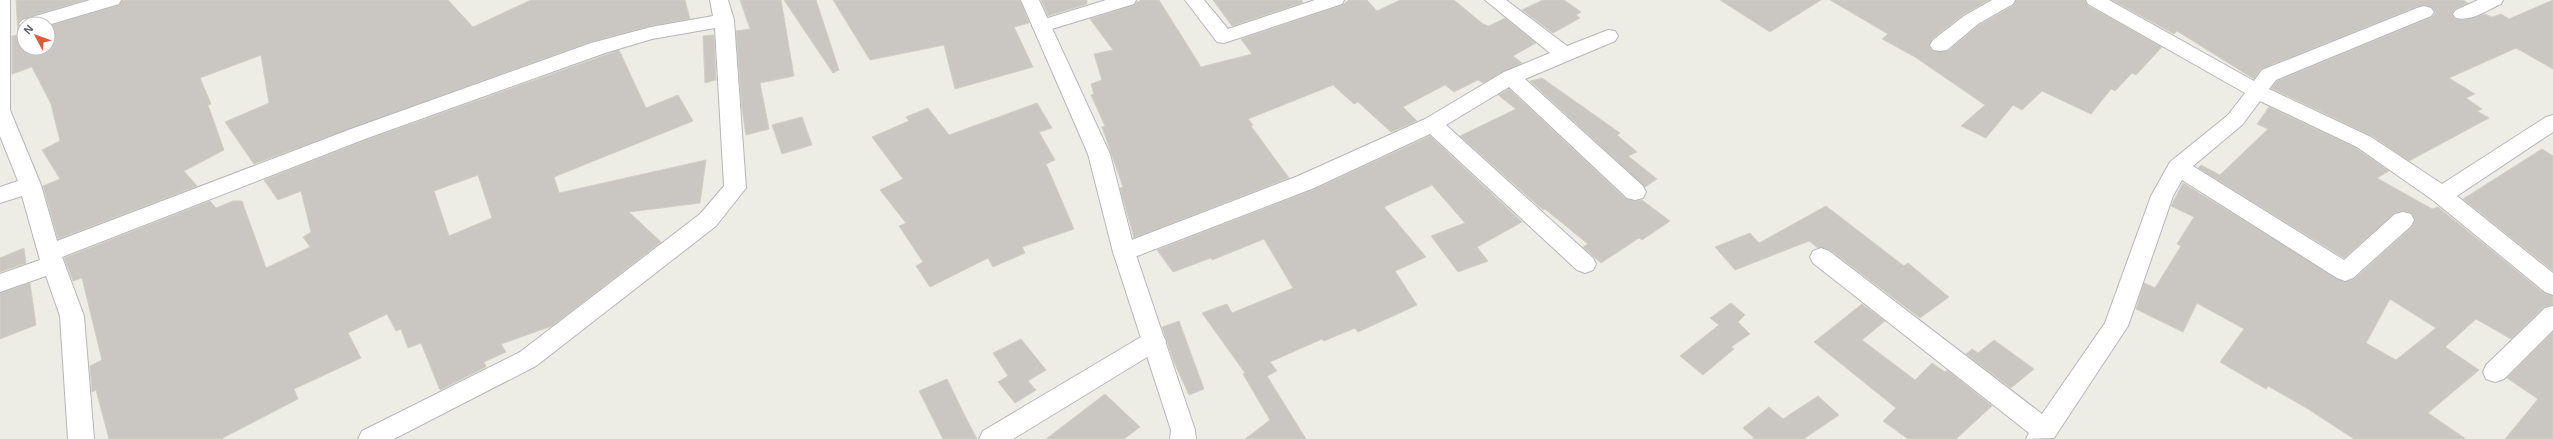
<svg xmlns="http://www.w3.org/2000/svg" width="2553" height="439" font-family="Arial,sans-serif">
<style>
.building{fill:#cac7c2;stroke:#d2cfc3;fill-rule:evenodd}
.lines{fill:none;stroke-linecap:round;stroke-linejoin:round}
.street-casing{stroke:#b5b6bb;stroke-width:2}
.secondary-casing{stroke:#b6b8be;stroke-width:2}
.street{fill:#fff;fill-rule:evenodd}
.secondary{fill:#fff;fill-rule:evenodd}
</style>
<rect width="100%" height="100%" fill="#eeede5"/>
<path class="building" d="M 16,0 L 85,0 L 21,19 L 18,24 L 24,30 L 24,48 L 48,48 L 48,26 L 119,5 L 122,0 L 448,0 L 473,27 L 531,0 L 685,0 L 690,19 L 651,26 L 590,42 L 254,164 L 225,122 L 269,103 L 261,55 L 200,78 L 211,104 L 208,105 L 224,150 L 184,171 L 197,186 L 58,239 L 43,186 L 60,179 L 42,150 L 60,141 L 51,104 L 32,67 L 12,74 L 12,36 L 18,35 Z
M 740,0 L 781,0 L 794,76 L 760,83 L 769,129 L 746,135 L 742,109 L 736,31 L 750,29 Z
M 784,0 L 816,0 L 839,70 L 833,73 Z
M 833,0 L 1020,0 L 1029,23 L 1014,27 L 1033,67 L 955,89 L 944,45 L 870,60 Z
M 1041,0 L 1087,0 L 1087,4 L 1048,16 Z
M 1142,0 L 1159,0 L 1201,67 L 1252,54 L 1241,39 L 1342,5 L 1349,0 L 1367,0 L 1377,11 L 1400,0 L 1454,0 L 1483,24 L 1489,26 L 1505,18 L 1536,43 L 1513,56 L 1522,63 L 1483,83 L 1478,80 L 1454,92 L 1445,85 L 1403,107 L 1417,121 L 1391,132 L 1358,102 L 1354,104 L 1333,85 L 1248,119 L 1253,125 L 1251,126 L 1289,178 L 1134,238 L 1120,188 L 1123,187 L 1102,127 L 1105,126 L 1091,95 L 1094,94 L 1091,84 L 1102,80 L 1094,54 L 1113,50 L 1090,19 L 1134,5 L 1137,2 Z
M 1213,0 L 1302,0 L 1302,3 L 1232,26 Z
M 1543,0 L 1564,0 L 1581,12 L 1576,15 L 1580,18 L 1553,33 L 1522,10 Z
M 1720,0 L 1821,0 L 1770,32 Z
M 1830,0 L 1989,0 L 1963,15 L 1932,39 L 1929,46 L 1933,51 L 1948,51 L 1979,25 L 2014,5 L 2016,0 L 2085,0 L 2087,5 L 2162,47 L 2136,75 L 2132,73 L 2115,91 L 2111,89 L 2091,114 L 2042,91 L 2022,110 L 2013,105 L 1986,138 L 1961,126 L 1985,105 L 1915,57 L 1882,39 L 1888,34 Z
M 2112,0 L 2463,0 L 2468,3 L 2455,9 L 2452,14 L 2455,19 L 2462,20 L 2485,14 L 2492,17 L 2501,14 L 2509,19 L 2553,0 L 2553,69 L 2516,48 L 2449,78 L 2475,94 L 2466,98 L 2482,109 L 2477,111 L 2489,118 L 2409,161 L 2372,136 L 2271,88 L 2277,81 L 2432,17 L 2436,12 L 2431,7 L 2424,5 L 2416,7 L 2261,69 L 2254,79 L 2177,31 L 2174,34 Z
M 714,35 L 716,80 L 705,83 L 703,36 Z
M 619,50 L 646,108 L 678,95 L 693,121 L 554,177 L 559,193 L 706,160 L 700,203 L 629,212 L 661,242 L 552,326 L 501,344 L 506,352 L 484,362 L 486,367 L 440,390 L 421,343 L 408,348 L 401,329 L 396,331 L 387,314 L 348,333 L 361,358 L 294,389 L 298,399 L 221,439 L 109,439 L 96,390 L 92,392 L 90,366 L 102,360 L 82,278 L 73,281 L 64,258 L 210,201 L 216,208 L 233,201 L 242,201 L 266,268 L 310,247 L 303,237 L 311,232 L 301,191 L 278,200 L 264,180 L 366,140 ZM 478,175 L 492,218 L 449,236 L 434,191 Z
M 1542,78 L 1620,133 L 1617,135 L 1637,152 L 1628,156 L 1657,179 L 1645,187 L 1530,81 Z
M 1509,89 L 1626,199 L 1635,201 L 1642,200 L 1670,221 L 1642,240 L 1639,238 L 1601,263 L 1583,247 L 1588,244 L 1545,209 L 1543,210 L 1460,136 L 1516,109 L 1498,95 Z
M 1037,103 L 1052,128 L 1039,132 L 1055,160 L 1046,164 L 1074,229 L 1022,247 L 1025,253 L 993,267 L 988,258 L 930,287 L 916,266 L 923,262 L 899,226 L 906,223 L 880,190 L 903,179 L 872,137 L 909,121 L 906,117 L 928,108 L 949,135 Z
M 2269,107 L 2356,148 L 2389,171 L 2377,178 L 2432,209 L 2438,207 L 2544,293 L 2553,296 L 2553,305 L 2544,307 L 2511,339 L 2476,319 L 2445,347 L 2479,370 L 2428,413 L 2466,439 L 2354,439 L 2308,409 L 2268,386 L 2266,389 L 2220,362 L 2244,329 L 2197,303 L 2183,332 L 2136,309 L 2144,283 L 2155,288 L 2181,246 L 2177,244 L 2194,217 L 2171,206 L 2183,183 L 2344,282 L 2354,279 L 2412,227 L 2415,219 L 2411,213 L 2403,211 L 2395,213 L 2344,258 L 2198,168 L 2201,165 L 2220,175 L 2268,129 L 2257,124 ZM 2390,299 L 2436,328 L 2396,360 L 2366,343 Z
M 802,117 L 812,145 L 782,154 L 772,125 Z
M 1430,136 L 1522,222 L 1477,247 L 1488,261 L 1458,272 L 1431,236 L 1465,223 L 1432,185 L 1384,207 L 1426,257 L 1395,271 L 1417,305 L 1358,332 L 1355,328 L 1324,341 L 1322,339 L 1270,362 L 1277,371 L 1267,376 L 1306,439 L 1245,439 L 1270,420 L 1243,374 L 1245,373 L 1202,313 L 1227,304 L 1232,313 L 1293,288 L 1264,239 L 1212,260 L 1211,258 L 1173,272 L 1157,250 L 1315,189 Z
M 2542,149 L 2553,156 L 2553,271 L 2463,199 Z
M 1826,206 L 1904,266 L 1908,263 L 1949,297 L 1920,318 L 1830,250 L 1818,248 L 1809,241 L 1735,270 L 1715,247 L 1750,233 L 1759,243 Z
M 24,248 L 26,263 L 0,272 L 0,258 Z
M 30,283 L 36,325 L 0,339 L 0,293 Z
M 1731,303 L 1745,315 L 1738,322 L 1750,334 L 1731,347 L 1734,349 L 1703,375 L 1680,356 L 1719,325 L 1710,318 Z
M 1862,304 L 1885,321 L 1862,340 L 1915,380 L 1932,363 L 1945,372 L 1947,370 L 1992,406 L 1956,439 L 1908,439 L 1883,421 L 1896,408 L 1814,342 Z
M 1179,321 L 1204,389 L 1189,395 L 1174,362 L 1162,327 Z
M 2553,332 L 2553,439 L 2505,439 L 2538,399 L 2507,378 Z
M 1021,339 L 1046,370 L 1028,381 L 1036,390 L 1015,403 L 998,382 L 1008,376 L 993,353 Z
M 1994,340 L 2034,369 L 2011,388 L 1966,354 L 1972,349 L 1978,353 Z
M 947,379 L 964,414 L 977,439 L 943,439 L 919,391 Z
M 1105,394 L 1140,427 L 1124,439 L 1046,439 Z
M 1818,396 L 1839,415 L 1805,438 L 1806,439 L 1752,439 L 1754,438 L 1743,428 L 1769,407 L 1783,419 Z"/>
<g class="lines">
<g class="street-casing">
<path id="street" d="M 0,0 L 10,0 L 10,110 L 41,185 L 57,241 L 351,129 L 591,43 L 651,27 L 713,16 L 710,0 L 728,0 L 734,20 L 746,188 L 716,226 L 536,366 L 394,439 L 358,439 L 362,431 L 520,352 L 700,214 L 724,186 L 715,28 L 652,39 L 605,53 L 365,139 L 62,257 L 84,316 L 94,439 L 68,439 L 60,316 L 46,276 L 0,292 L 0,274 L 40,260 L 22,196 L 0,203 L 0,187 L 18,181 L 0,136 Z
M 90,0 L 121,0 L 119,4 L 48,25 L 24,24 L 24,29 L 19,24 L 22,20 Z
M 1106,0 L 1136,0 L 1134,4 L 1042,32 L 1035,30 L 1032,26 L 1035,22 Z
M 1185,0 L 1204,0 L 1228,29 L 1315,0 L 1344,0 L 1342,4 L 1224,43 L 1217,42 Z
M 1485,0 L 1506,0 L 1567,46 L 1608,30 L 1615,31 L 1618,36 L 1615,41 L 1525,79 L 1643,186 L 1646,192 L 1643,198 L 1635,200 L 1627,198 L 1509,87 L 1446,125 L 1593,258 L 1596,264 L 1593,270 L 1585,273 L 1577,270 L 1430,134 L 1314,188 L 1132,258 L 1124,261 L 1116,258 L 1113,252 L 1116,246 L 1298,176 L 1425,119 L 1504,72 L 1550,53 Z
M 1992,0 L 2015,0 L 2013,4 L 1978,24 L 1947,50 L 1940,51 L 1933,50 L 1930,45 L 1933,40 L 1964,16 Z
M 2086,0 L 2109,0 L 2254,81 L 2262,70 L 2417,8 L 2424,6 L 2431,8 L 2434,12 L 2431,16 L 2276,80 L 2269,89 L 2371,137 L 2442,184 L 2546,117 L 2553,115 L 2553,132 L 2457,196 L 2553,273 L 2553,295 L 2545,292 L 2434,201 L 2357,147 L 2260,101 L 2242,125 L 2193,166 L 2344,260 L 2395,214 L 2403,212 L 2411,214 L 2414,220 L 2411,226 L 2353,278 L 2345,281 L 2337,278 L 2182,180 L 2173,196 L 2128,326 L 2054,438 L 2026,439 L 2029,433 L 1813,263 L 1810,257 L 1813,251 L 1821,248 L 1829,251 L 2042,414 L 2105,323 L 2151,196 L 2170,162 L 2228,115 L 2245,93 L 2088,4 Z
M 2478,0 L 2503,0 L 2501,4 C 2487,10 2471,22 2456,18 L 2453,14 L 2456,10 Z
M 2553,306 L 2553,330 L 2504,379 L 2495,382 L 2486,379 L 2483,372 L 2486,365 L 2545,308 Z
M 1154,332 L 1162,334 L 1166,341 L 1162,348 L 1013,439 L 979,439 L 983,431 L 1146,334 Z"/>
</g>
<g class="secondary-casing">
<path id="secondary" d="M 1021,0 L 1039,0 L 1110,154 L 1135,252 L 1195,430 L 1196,439 L 1170,439 L 1171,430 L 1113,252 L 1088,154 Z"/>
</g>
<use href="#street" class="street"/>
<use href="#secondary" class="secondary"/>
</g>
<g transform="translate(36 36) rotate(311)"><circle r="19" fill="#ffffff" stroke="#bebfc1"/>
<path d="M0-3L7 15L0 10L-7 15Z" fill="#de5b3a"/>
<text y="-6" font-size="11" font-weight="bold" text-anchor="middle" fill="#5d5f64">N</text>
</g>
</svg>
